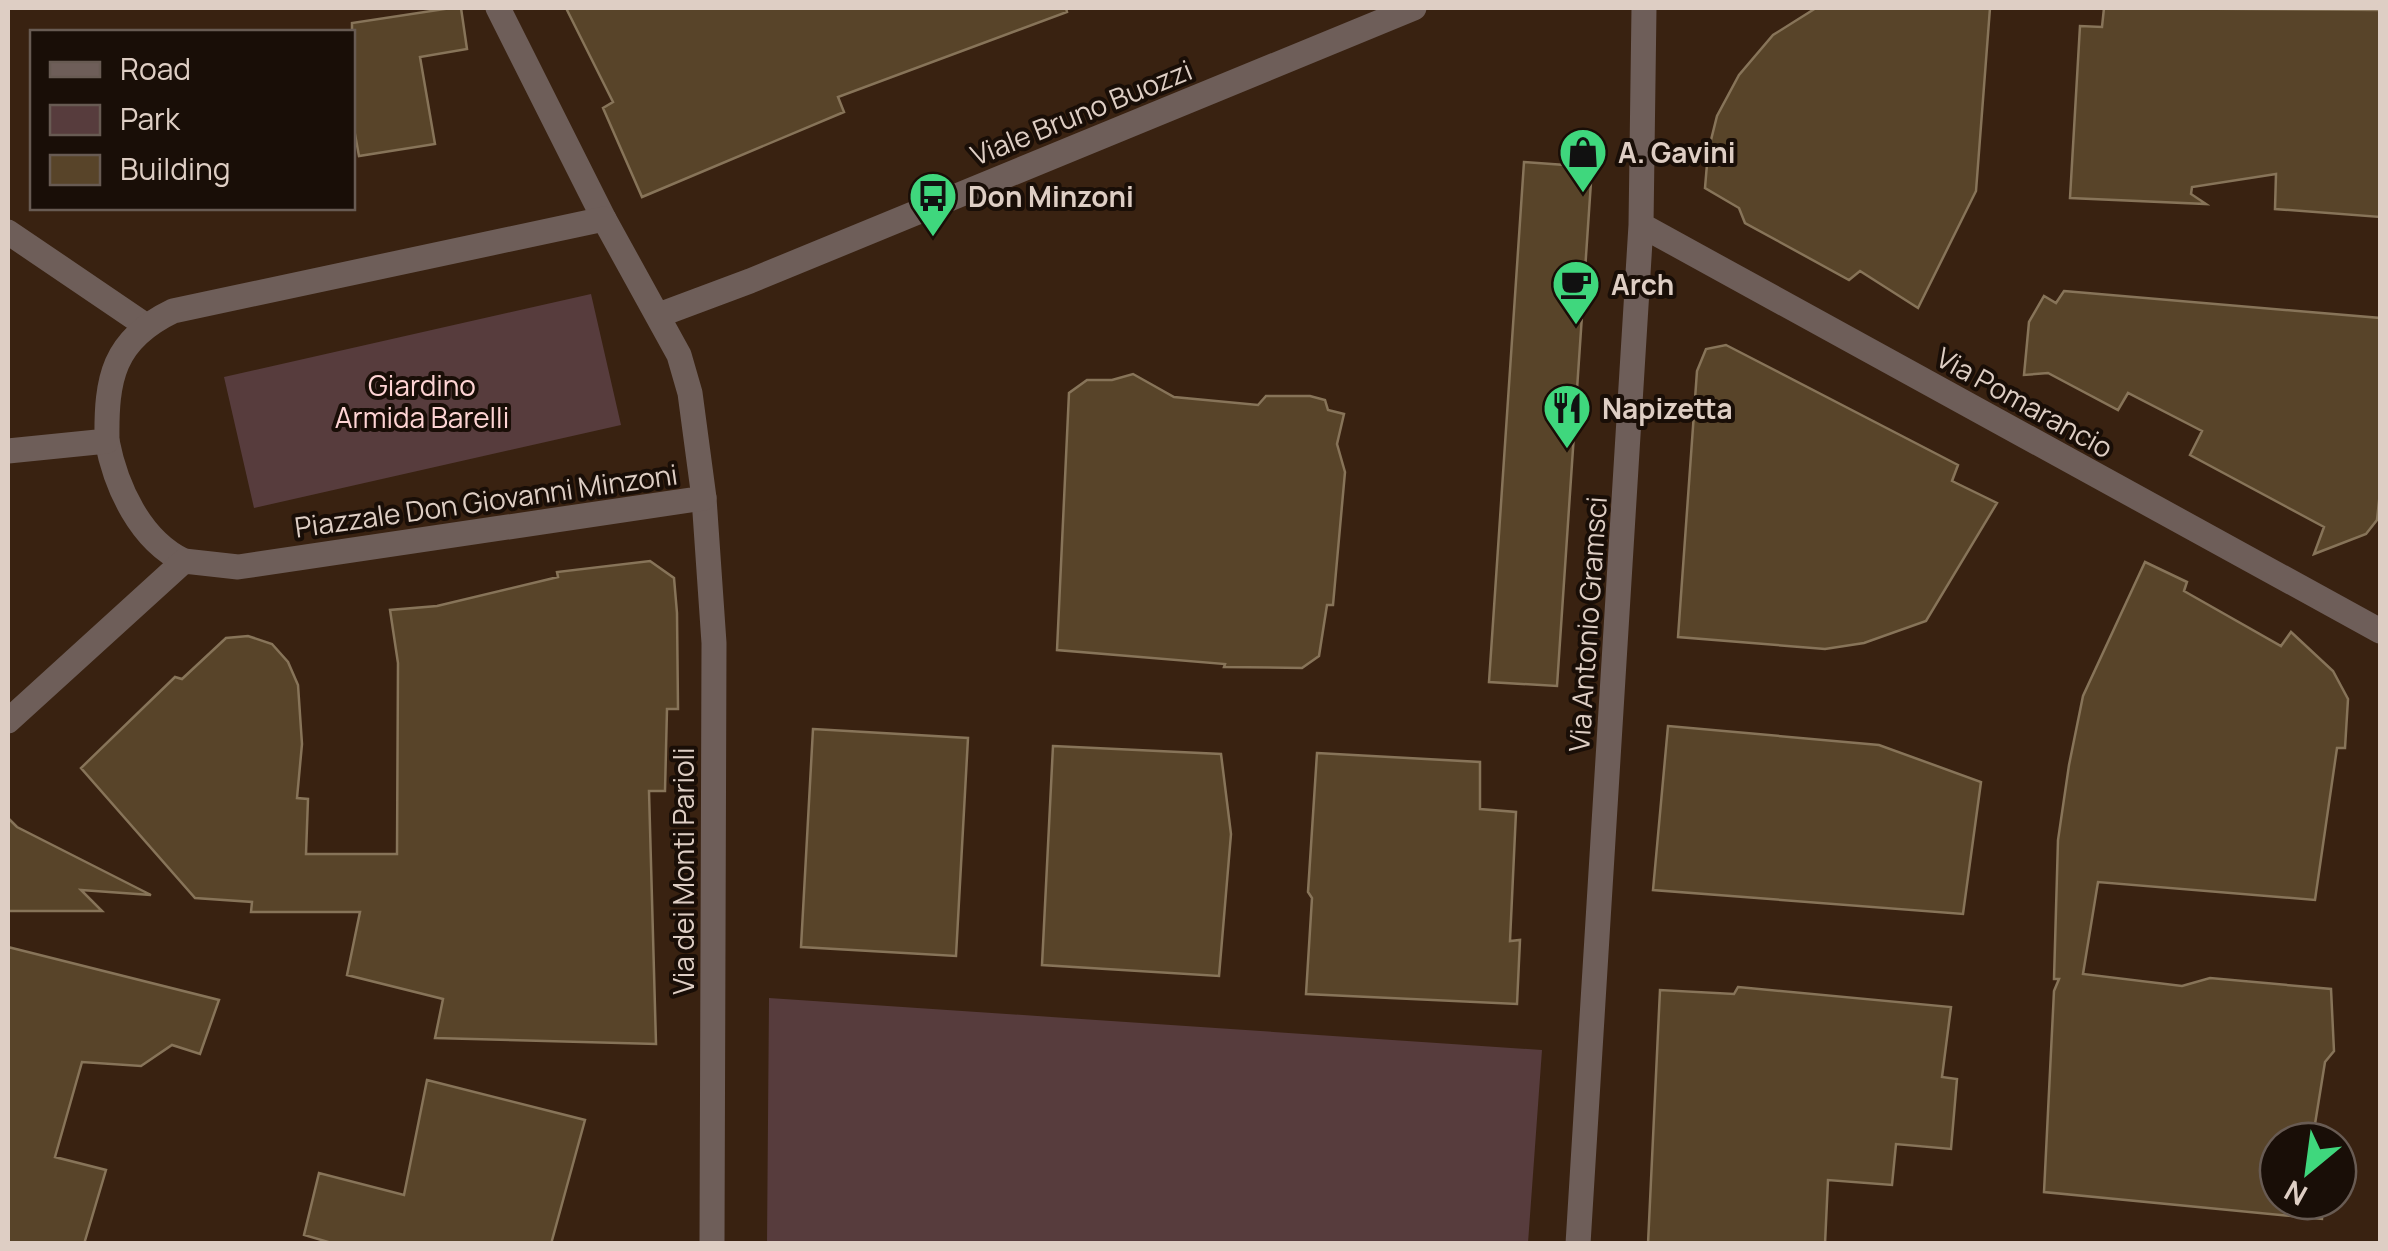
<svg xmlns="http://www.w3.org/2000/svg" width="2388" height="1251" font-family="Manrope,sans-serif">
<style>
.green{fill:#573c3d}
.building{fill:#584429;stroke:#877459;stroke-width:2.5}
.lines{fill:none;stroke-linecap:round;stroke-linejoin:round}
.minor{stroke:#6e5e59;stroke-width:25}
.tertiary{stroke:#6e5e59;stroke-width:25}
.labels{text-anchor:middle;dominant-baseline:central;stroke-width:8;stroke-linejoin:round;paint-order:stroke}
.street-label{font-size:28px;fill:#decec4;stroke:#190e07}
.poi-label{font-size:28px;font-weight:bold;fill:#decec4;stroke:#190e07;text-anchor:start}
.park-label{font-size:28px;fill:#fed4d4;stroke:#190e07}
</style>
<rect width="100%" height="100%" fill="#392211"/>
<path class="green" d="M 591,294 L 621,425 L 254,508 L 224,377 Z
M 769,998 L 1542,1050 L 1528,1243 L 767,1243 Z"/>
<path class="building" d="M 451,8 L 461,8 L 467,49 L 420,57 L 435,144 L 359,156 L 352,118 L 352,23 Z
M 566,8 L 1066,8 L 1067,12 L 838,97 L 844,112 L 642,197 L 603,108 L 613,102 Z
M 1816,8 L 1990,8 L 1976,191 L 1918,308 L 1860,271 L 1849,280 L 1745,223 L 1739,208 L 1705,188 L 1708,152 L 1717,116 L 1739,75 L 1773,35 Z
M 2104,8 L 2380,10 L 2380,217 L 2275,209 L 2276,174 L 2192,187 L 2191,194 L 2206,204 L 2070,198 L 2080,26 L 2102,27 Z
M 1524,162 L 1592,167 L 1557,686 L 1489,682 Z
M 2064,291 L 2380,318 L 2380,492 L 2377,520 L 2366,534 L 2314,554 L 2324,527 L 2190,455 L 2202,431 L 2128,393 L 2118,410 L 2048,373 L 2024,375 L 2029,322 L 2044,296 L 2056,303 Z
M 1726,345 L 1958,465 L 1952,481 L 1997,503 L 1926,621 L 1864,643 L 1825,649 L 1678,637 L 1697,371 L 1706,349 Z
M 1133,374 L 1174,397 L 1258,405 L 1266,396 L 1310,396 L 1325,400 L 1328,410 L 1344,414 L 1337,444 L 1345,472 L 1333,605 L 1327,605 L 1319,656 L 1302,668 L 1224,667 L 1225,664 L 1057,650 L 1069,393 L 1087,380 L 1112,380 Z
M 650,561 L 674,578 L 677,613 L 678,709 L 667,709 L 665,791 L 649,791 L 656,1044 L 435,1038 L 443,999 L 347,975 L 360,912 L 251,912 L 252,902 L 195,898 L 81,768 L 175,677 L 182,679 L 226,638 L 248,636 L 272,644 L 288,662 L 298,685 L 302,744 L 297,798 L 308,799 L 306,854 L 397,854 L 398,663 L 390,610 L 437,606 L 558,577 L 557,572 Z
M 2145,562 L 2187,582 L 2184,591 L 2281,646 L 2291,632 L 2333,671 L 2348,699 L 2345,748 L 2337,748 L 2315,900 L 2098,882 L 2083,974 L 2182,986 L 2210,978 L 2331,989 L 2334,1051 L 2325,1062 L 2315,1124 L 2325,1141 L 2278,1141 L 2278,1201 L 2323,1201 L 2322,1219 L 2044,1192 L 2054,991 L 2059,979 L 2054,979 L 2058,840 L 2069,765 L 2083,696 Z
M 1668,726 L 1879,745 L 1981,782 L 1963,914 L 1653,890 Z
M 813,729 L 968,738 L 956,956 L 801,947 Z
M 1053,746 L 1221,754 L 1231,834 L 1219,976 L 1042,965 Z
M 1317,753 L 1480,762 L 1480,809 L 1516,812 L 1510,941 L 1520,940 L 1517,1004 L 1306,994 L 1312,898 L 1308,892 Z
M 8,818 L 17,827 L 151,895 L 81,890 L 102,911 L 8,911 Z
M 8,947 L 219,1000 L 200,1054 L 172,1045 L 141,1066 L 82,1062 L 55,1157 L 106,1170 L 84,1244 L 8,1244 Z
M 1738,987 L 1951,1007 L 1942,1077 L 1957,1079 L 1951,1149 L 1896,1144 L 1892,1185 L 1828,1180 L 1825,1244 L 1648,1244 L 1660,990 L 1734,994 Z
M 427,1080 L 585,1120 L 551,1244 L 335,1244 L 304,1235 L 319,1173 L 404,1195 Z"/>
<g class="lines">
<path class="minor" d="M 498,8 L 604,219
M 1641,225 L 2380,631
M 8,232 L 145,325
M 107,441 C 116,487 140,540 184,561
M 704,498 L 714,643 L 712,1244
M 1578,1244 L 1641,225 L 1644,8"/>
<path class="tertiary" d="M 659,315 L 750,281 L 1414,8
M 8,451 L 107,441 C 106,378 113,340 173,311 L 604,219 L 679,355 L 690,393 L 704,498 L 238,567 L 184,561 L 8,721"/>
</g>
<defs>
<g id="shop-pin" transform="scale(2.5)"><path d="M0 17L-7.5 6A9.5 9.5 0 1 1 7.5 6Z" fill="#3fd77d" stroke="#190e07"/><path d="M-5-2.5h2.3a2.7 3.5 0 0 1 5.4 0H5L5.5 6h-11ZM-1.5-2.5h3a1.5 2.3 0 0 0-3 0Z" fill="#111"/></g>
<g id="bus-pin" transform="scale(2.5)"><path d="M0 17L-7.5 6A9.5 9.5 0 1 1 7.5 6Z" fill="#3fd77d" stroke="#190e07"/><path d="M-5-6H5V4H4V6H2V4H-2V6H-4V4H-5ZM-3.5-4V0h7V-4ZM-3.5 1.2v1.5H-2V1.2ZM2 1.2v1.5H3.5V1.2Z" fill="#111"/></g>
<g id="cafe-pin" transform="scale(2.5)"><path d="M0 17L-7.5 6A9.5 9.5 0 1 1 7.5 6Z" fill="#3fd77d" stroke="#190e07"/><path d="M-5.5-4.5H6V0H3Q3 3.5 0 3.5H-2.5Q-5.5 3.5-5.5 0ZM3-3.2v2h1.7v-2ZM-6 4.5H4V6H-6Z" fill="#111"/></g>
<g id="restaurant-pin" transform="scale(2.5)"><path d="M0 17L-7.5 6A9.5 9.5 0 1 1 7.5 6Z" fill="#3fd77d" stroke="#190e07"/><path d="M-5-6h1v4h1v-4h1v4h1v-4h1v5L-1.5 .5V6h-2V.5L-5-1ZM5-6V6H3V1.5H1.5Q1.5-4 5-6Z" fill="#111"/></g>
</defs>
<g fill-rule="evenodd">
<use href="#shop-pin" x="1583" y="152"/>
<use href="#bus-pin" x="933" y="196"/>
<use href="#cafe-pin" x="1576" y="284"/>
<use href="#restaurant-pin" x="1567" y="408"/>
</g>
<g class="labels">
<g class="street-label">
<text transform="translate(1081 112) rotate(-22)">Viale Bruno Buozzi</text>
<text transform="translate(2025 402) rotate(29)">Via Pomarancio</text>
<text transform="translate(486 500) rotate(-8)">Piazzale Don Giovanni Minzoni</text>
<text transform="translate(1587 624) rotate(-86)">Via Antonio Gramsci</text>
<text transform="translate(683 871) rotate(-90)">Via dei Monti Parioli</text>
</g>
<g class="poi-label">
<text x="1618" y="152">A. Gavini</text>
<text x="968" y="196">Don Minzoni</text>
<text x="1611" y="284">Arch</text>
<text x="1602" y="408">Napizetta</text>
</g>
<g class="park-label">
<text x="422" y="385">Giardino<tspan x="422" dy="32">Armida Barelli</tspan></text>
</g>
</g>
<rect width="2388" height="1251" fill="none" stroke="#decec4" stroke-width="20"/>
<rect x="30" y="30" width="325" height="180" fill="#190e07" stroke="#685b53" stroke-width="2.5"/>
<rect x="50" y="62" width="50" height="15" fill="#6e5e59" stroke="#685b53" stroke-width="2.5"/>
<text x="120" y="80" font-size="30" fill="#decec4">Road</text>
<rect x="50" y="105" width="50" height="30" fill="#573c3d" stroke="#685b53" stroke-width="2.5"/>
<text x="120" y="130" font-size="30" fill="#decec4">Park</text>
<rect x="50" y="155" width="50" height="30" fill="#584429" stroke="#685b53" stroke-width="2.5"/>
<text x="120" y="180" font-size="30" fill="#decec4">Building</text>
<g transform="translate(2308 1171) rotate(209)"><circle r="48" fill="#190e07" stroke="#685b53" stroke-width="2.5"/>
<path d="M0-8L18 38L0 25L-18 38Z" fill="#3fd77d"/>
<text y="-15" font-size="28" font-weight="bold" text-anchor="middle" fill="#decec4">N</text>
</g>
</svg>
